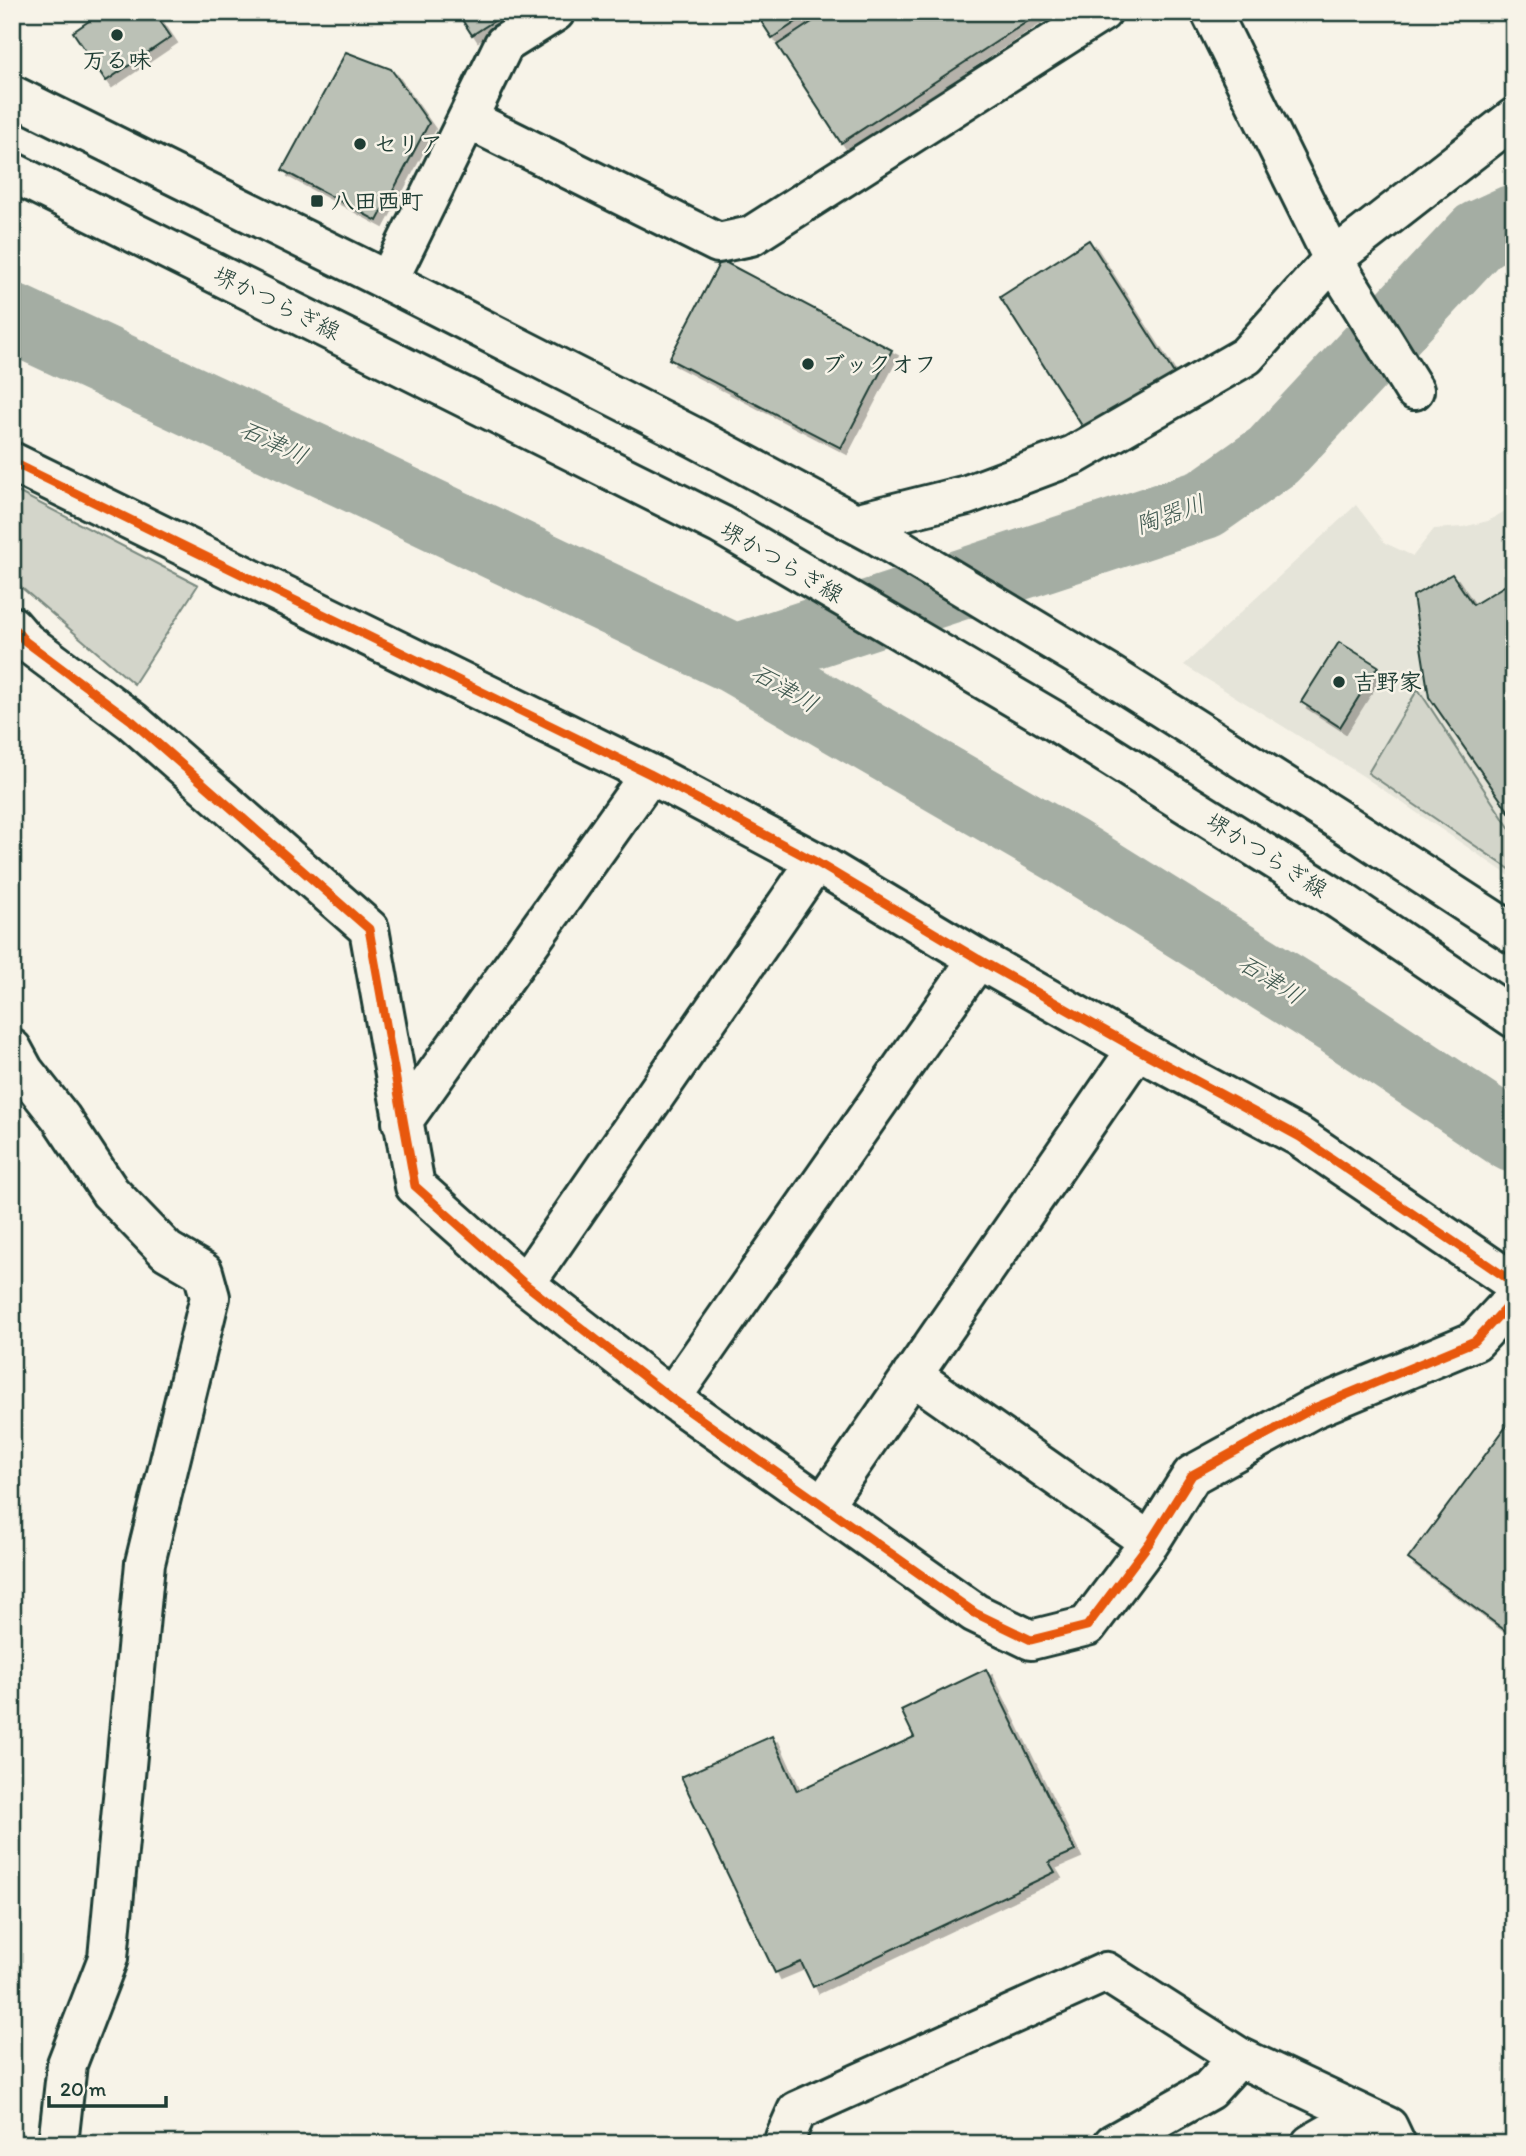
<svg xmlns="http://www.w3.org/2000/svg" width="1526" height="2156" font-family="Itim,'Klee One',sans-serif">
<style>
.built{fill:#e5e4d9}
.green{fill:#d3d5ca;stroke:#79897f;stroke-width:2}
.lines{fill:none;stroke-linecap:round;stroke-linejoin:round}
.river{stroke:#a4ada3;stroke-width:70}
.building{fill:#bbc1b6;stroke:#1f3d34;stroke-width:2;filter:url(#shadow)}
.minor-casing{stroke:#1f3d34;stroke-width:44}
.major-casing{stroke:#1f3d34;stroke-width:44}
.minor{stroke:#f7f3e8;stroke-width:38}
.major{stroke:#f7f3e8;stroke-width:38}
.cycleway-casing{stroke:#f7f3e8;stroke-width:13}
.cycleway{stroke:#e8590c;stroke-width:9}
.poi-dot{fill:#1f3d34;stroke:#f7f3e8;stroke-width:2.5}
.labels{text-anchor:middle;dominant-baseline:central;stroke-width:5;stroke-linejoin:round;paint-order:stroke}
.poi-label{font-size:23px;font-weight:bold;fill:#1f3d34;stroke:#f7f3e8;text-anchor:start}
.street-label{font-size:23px;fill:#1f3d34;stroke:#f7f3e8}
.water-label{font-size:24px;font-style:italic;fill:#405950;stroke:#f7f3e8}
</style>
<defs>
<filter id="shadow"><feDropShadow dx="6" dy="6" stdDeviation="0" flood-color="#0004"/></filter>
</defs>
<rect width="100%" height="100%" fill="#f7f3e8"/>
<filter id="ink" filterUnits="userSpaceOnUse"><feTurbulence type="fractalNoise" baseFrequency=".0143" numOctaves="2"/><feDisplacementMap in="SourceGraphic" scale="14" xChannelSelector="R" yChannelSelector="G"/><feConvolveMatrix kernelMatrix="1 2 1 2 8 2 1 2 1" color-interpolation-filters="sRGB"/></filter>
<g filter="url(#ink)">
<path class="built" d="M 1514,503 L 1514,879 L 1363,776 L 1184,665 L 1356,505 L 1385,543 L 1413,556 L 1434,529 L 1463,527 L 1488,521 L 1507,510 Z"/>
<path class="green" d="M 12,489 L 198,585 L 134,684 L 22,588 L 12,576 Z
M 1418,689 L 1514,835 L 1514,872 L 1368,773 Z"/>
<g class="lines">
<path class="river" d="M 12,318 L 352,476 L 735,659 L 1065,850 L 1337,1020 L 1514,1138
M 735,659 L 1205,504 L 1273,456 L 1479,235 L 1514,219"/>
</g>
<path class="building" d="M 102,12 L 154,12 L 171,37 L 106,81 L 73,32 Z
M 457,12 L 508,12 L 472,35 Z
M 755,12 L 811,12 L 772,38 Z
M 827,12 L 1042,12 L 841,143 L 777,45 Z
M 346,52 L 391,69 L 429,123 L 377,221 L 282,170 Z
M 1089,240 L 1175,375 L 1086,432 L 1000,297 Z
M 721,260 L 892,350 L 841,448 L 669,359 Z
M 1452,574 L 1473,605 L 1514,580 L 1514,819 L 1429,697 L 1413,596 Z
M 1339,642 L 1378,666 L 1340,727 L 1301,702 Z
M 1514,1416 L 1514,1637 L 1408,1559 Z
M 986,1669 L 1075,1851 L 1049,1862 L 1055,1872 L 813,1987 L 801,1962 L 775,1973 L 681,1777 L 772,1736 L 797,1791 L 914,1737 L 901,1710 Z"/>
<g class="lines">
<g class="minor-casing">
<path id="minor" d="M 1211,12 L 1333,259 L 1414,390
M 468,119 L 718,243 L 751,236 L 1102,12
M 388,281 L 504,44 L 555,12
M 12,462 L 650,774 L 816,862 L 978,959 L 1137,1049 L 1300,1137 L 1514,1283
M 855,523 L 967,495 L 1074,455 L 1246,356 L 1333,259 L 1514,118
M 12,626 L 25,641 L 132,721 L 369,929 L 415,1186 L 525,1284 L 671,1398 L 975,1613 L 1031,1640 L 1087,1626 L 1150,1542 L 1192,1475 L 1312,1409 L 1475,1341 L 1514,1299
M 12,1049 L 24,1071 L 61,1118 L 110,1192 L 167,1251 L 203,1272 L 210,1297 L 145,1563 L 108,1958 L 67,2064 L 58,2144
M 402,1122 L 650,774
M 525,1284 L 816,862
M 912,1375 L 1150,1542
M 671,1398 L 978,959
M 823,1505 L 1137,1049
M 786,2144 L 785,2138 L 797,2111 L 1106,1972 L 1239,2057 L 1388,2127 L 1396,2144
M 1113,2144 L 1209,2090 L 1239,2057
M 1311,2144 L 1362,2115"/>
</g>
<g class="major-casing">
<path id="major" d="M 12,95 L 388,281 L 696,438 L 877,535 L 1110,675 L 1345,824 L 1514,934
M 12,172 L 721,525 L 1053,720 L 1341,901 L 1514,1018"/>
</g>
<use href="#minor" class="minor"/>
<use href="#major" class="major"/>
<g class="cycleway-casing">
<path id="cycleway" d="M 12,462 L 650,774 L 816,862 L 978,959 L 1137,1049 L 1300,1137 L 1514,1283
M 12,626 L 25,641 L 132,721 L 369,929 L 415,1186 L 525,1284 L 671,1398 L 975,1613 L 1031,1640 L 1087,1626 L 1150,1542 L 1192,1475 L 1312,1409 L 1475,1341 L 1514,1299"/>
</g>
<use href="#cycleway" class="cycleway"/>
</g>
</g>
<g class="poi-dot">
<circle cx="117" cy="35" r="7"/>
<circle cx="360" cy="144" r="7"/>
<rect x="310" y="194" width="14" height="14" rx="3.5"/>
<circle cx="808" cy="364" r="7"/>
<circle cx="1339" cy="682" r="7"/>
</g>
<g class="labels">
<g class="poi-label">
<text x="117" y="60" text-anchor="middle">万る味</text>
<text x="374" y="144">セリア</text>
<text x="331" y="201">八田西町</text>
<text x="822" y="364">ブックオフ</text>
<text x="1353" y="682">吉野家</text>
</g>
<g class="street-label">
<text transform="translate(277 303) rotate(26)">堺かつらぎ線</text>
<text transform="translate(782 562) rotate(30)">堺かつらぎ線</text>
<text transform="translate(1267 855) rotate(32)">堺かつらぎ線</text>
</g>
<g class="water-label">
<text transform="translate(274 442) rotate(25)">石津川</text>
<text transform="translate(1170 514) rotate(-20)">陶器川</text>
<text transform="translate(785 688) rotate(30)">石津川</text>
<text transform="translate(1271 979) rotate(32)">石津川</text>
</g>
</g>
<rect width="1526" height="2156" fill="none" stroke="#f7f3e8" stroke-width="42"/>
<rect x="21" y="21" width="1484" height="2114" fill="none" stroke="#1f3d34" stroke-width="2.5" filter="url(#ink)"/>
<path d="M49 2096v10h117v-10" fill="none" stroke="#1f3d34" stroke-width="3.5"/>
<text x="60" y="2096" font-size="21" fill="#1f3d34" stroke="#f7f3e8" stroke-width="5" paint-order="stroke">20 m</text>
</svg>
